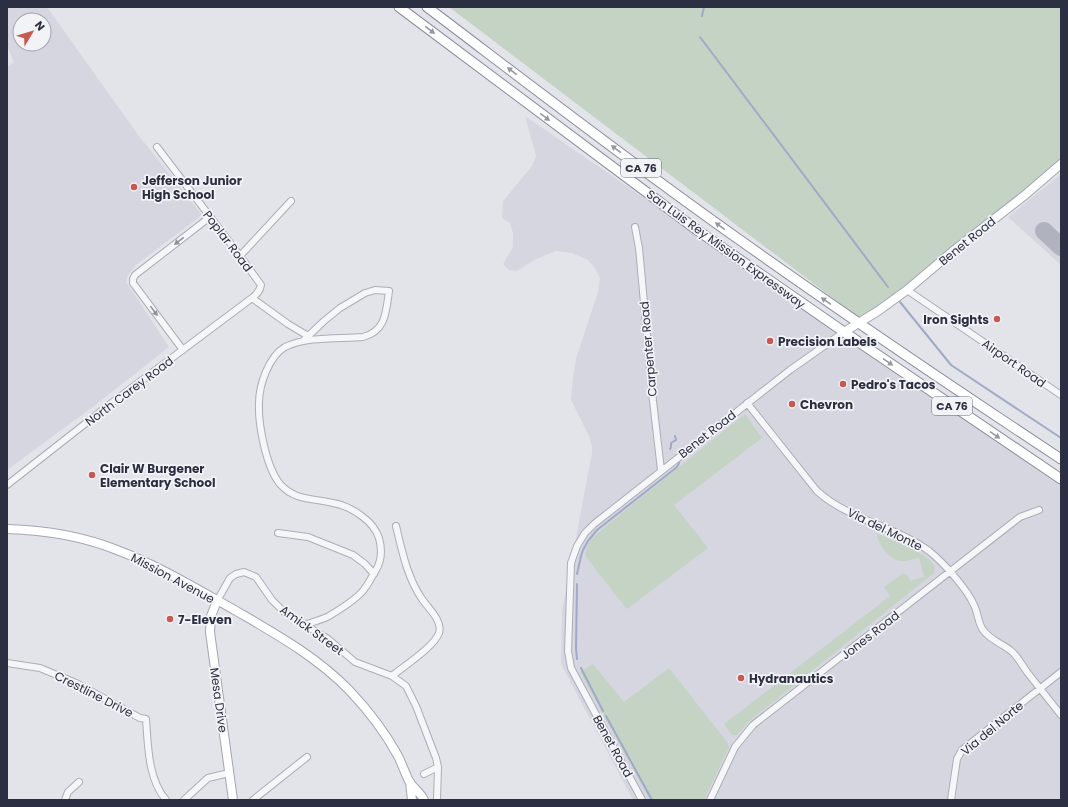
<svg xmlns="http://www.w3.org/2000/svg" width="1068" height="807" font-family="Poppins,sans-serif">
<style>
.built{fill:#d5d6df;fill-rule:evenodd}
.green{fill:#c5d3c4}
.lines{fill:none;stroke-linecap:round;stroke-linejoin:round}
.stream{stroke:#a0aac7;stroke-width:2}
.taxiway{stroke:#b0b2be;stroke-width:18}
.minor-casing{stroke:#acaeb7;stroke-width:8}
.major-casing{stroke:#a3a6b5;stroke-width:10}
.highway-casing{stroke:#8b8ea0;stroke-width:11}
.minor{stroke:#f5f6f8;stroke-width:6}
.major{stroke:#fff;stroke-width:8}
.highway{stroke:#fff;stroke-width:9}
.oneway{fill:#9697a0}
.oneway2{fill:#90929c}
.poi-dot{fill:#c65951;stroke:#f2f3f7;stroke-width:1.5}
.labels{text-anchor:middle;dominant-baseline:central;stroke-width:3.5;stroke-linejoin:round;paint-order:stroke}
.shield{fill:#f2f3f7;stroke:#676a78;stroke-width:1}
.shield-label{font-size:11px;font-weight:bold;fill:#2c2f41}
.poi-label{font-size:12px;font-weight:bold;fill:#2c2f41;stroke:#f2f3f7;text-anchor:start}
.street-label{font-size:12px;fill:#2c2f41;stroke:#f2f3f7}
</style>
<rect width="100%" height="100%" fill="#e3e4ea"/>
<path class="built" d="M 7,7 L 47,7 L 141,139 L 149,148 L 202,215 L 136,265 L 128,275 L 126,282 L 169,347 L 94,406 L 7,470 L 7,67 L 14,62 L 7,46 ZM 20,20 L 44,20 L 44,44 L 20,44 Z
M 525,116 L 1061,485 L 1061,800 L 633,800 L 561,664 L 562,611 L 592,453 L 592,446 L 589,436 L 571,400 L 573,377 L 576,359 L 598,292 L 600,278 L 594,267 L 588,260 L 572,253 L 556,251 L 536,259 L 517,271 L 509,270 L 503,264 L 513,247 L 513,233 L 510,223 L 502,218 L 503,201 L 532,166 L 536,156 Z
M 1061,174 L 1061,265 L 1008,217 Z"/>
<path class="green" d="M 449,7 L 1061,7 L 1061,164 L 863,321 Z
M 745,414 L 762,438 L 674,505 L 708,548 L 627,609 L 586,557 C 584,543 598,533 607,525 Z
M 879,534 C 892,540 925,552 933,564 C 935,567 935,570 934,573 L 748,722 L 737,735 L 732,735 L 724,724 L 890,596 L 884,587 L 903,573 L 908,576 L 910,581 L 924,577 L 919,558 C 914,558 911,560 906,561 C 904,561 899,561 896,560 C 889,557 877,543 877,535 Z
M 593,664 L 624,702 L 669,668 L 727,742 L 729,747 L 704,800 L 650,800 L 580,672 Z"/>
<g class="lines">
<path class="stream" d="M 702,16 L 704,7
M 700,37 L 888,287
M 900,302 L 951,365 L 1061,438
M 670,449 L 671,447 L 671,443 L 676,440 L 675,436
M 577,574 L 581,556 L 583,550 L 588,541 L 597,530 L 677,467 L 679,463
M 577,584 L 576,648 L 577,659
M 581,668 L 603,711
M 606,716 L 652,800"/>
<path class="taxiway" d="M 1044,231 L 1061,247"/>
<g class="minor-casing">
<path id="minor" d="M 635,227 L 639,248 L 653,401 L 661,470
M 240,256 L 291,201
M 907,290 L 1061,395
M 252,298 L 288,324 L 308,336
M 303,341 L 324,321 L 340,308 L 365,293 L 375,290 L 389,291 C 386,312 386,331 363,337 C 339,339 307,336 285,347 C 269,356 259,385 259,403 C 258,424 266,467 280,484 C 295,501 313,498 333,503 C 344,505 354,510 363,517 C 371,523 376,529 379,538 C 382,549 382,560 376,570 C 372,576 369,583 365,588 C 359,598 339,610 329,616 C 322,620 312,622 304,625
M 183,350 L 133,283 L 133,279 L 135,275 L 210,217
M 747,403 L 817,491 C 849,520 895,526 929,551 C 943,562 967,589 974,605 C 978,613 978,623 983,630 C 990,640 1001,643 1010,650 C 1017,655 1022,665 1027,672 C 1038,686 1049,700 1061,715
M 7,485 L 109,405 L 252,298 C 257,294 260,291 261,285 L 240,256 L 157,147
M 278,533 L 308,537 L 353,555 L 365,564 L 374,574
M 217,601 L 230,578 L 236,574 L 244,572 L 256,577 L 272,600 L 284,612 L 328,639 L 355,662 L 392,676 L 406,686 L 416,706 L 436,758 L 438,767 L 437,800
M 7,663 L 40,668 L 76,683 L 140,718 L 146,719 C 148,746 148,779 166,800
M 392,676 C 404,666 434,647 439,633 C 443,621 428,608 422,599 C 407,577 402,551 396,526
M 424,774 L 438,767
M 65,800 L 68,792 L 79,782
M 184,800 L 208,778 L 229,773
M 253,800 L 307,757
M 642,800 L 571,668 L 568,651 L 571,563 L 577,546 L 585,533 L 594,524 L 790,370 L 844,332
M 710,800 L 735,747 L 753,725 L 1020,517 L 1039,510
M 951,800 L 957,759 L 962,750 L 1061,672"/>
</g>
<g class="major-casing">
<path id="major" d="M 844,332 L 878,311 L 907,290 L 952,252 L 1025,195 L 1061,164
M 7,529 C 44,530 82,536 117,550 C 157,565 195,588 233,609 C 274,633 316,656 349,690 C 368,710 385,732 398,756 C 402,764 405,773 409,781 C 413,788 421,793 424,800
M 217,601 L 211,616 L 210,632 L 233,800
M 410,782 L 412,800"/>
</g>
<g class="highway-casing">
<path id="highway" d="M 399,7 L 697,230 L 844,332 L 1061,479
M 427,7 C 530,85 632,164 737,238 C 844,314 952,387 1061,459"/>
</g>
<use href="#minor" class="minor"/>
<use href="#major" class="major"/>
<use href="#highway" class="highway"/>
</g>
<defs><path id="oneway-solid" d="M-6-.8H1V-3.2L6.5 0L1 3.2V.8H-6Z"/></defs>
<g class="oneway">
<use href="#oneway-solid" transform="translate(430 30) rotate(37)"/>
<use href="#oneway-solid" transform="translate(512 71) rotate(-143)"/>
<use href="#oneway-solid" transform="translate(545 117) rotate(37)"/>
<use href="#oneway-solid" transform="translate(616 149) rotate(-143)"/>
<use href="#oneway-solid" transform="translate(720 226) rotate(-144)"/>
<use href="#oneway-solid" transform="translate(826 301) rotate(-145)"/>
<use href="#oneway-solid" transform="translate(888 362) rotate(34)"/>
<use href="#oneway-solid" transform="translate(995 435) rotate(34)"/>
</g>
<g class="oneway2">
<use href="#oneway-solid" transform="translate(179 241) rotate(142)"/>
<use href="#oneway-solid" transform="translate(154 311) rotate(54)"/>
</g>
<g class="poi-dot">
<circle cx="134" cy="187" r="4"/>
<circle cx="997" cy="319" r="4"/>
<circle cx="770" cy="341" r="4"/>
<circle cx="843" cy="384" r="4"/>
<circle cx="792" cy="404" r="4"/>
<circle cx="92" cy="475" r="4"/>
<circle cx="170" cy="619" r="4"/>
<circle cx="741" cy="678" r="4"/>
</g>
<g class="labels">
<g class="shield">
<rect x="621" y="159" width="40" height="18" rx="3"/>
<rect x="932" y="397" width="40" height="18" rx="3"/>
</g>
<g class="shield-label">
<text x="641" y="168">CA 76</text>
<text x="952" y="406">CA 76</text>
</g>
<g class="poi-label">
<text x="142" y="180">Jefferson Junior<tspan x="142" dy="14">High School</tspan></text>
<text x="989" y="319" text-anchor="end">Iron Sights</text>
<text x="778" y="341">Precision Labels</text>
<text x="851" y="384">Pedro's Tacos</text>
<text x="800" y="404">Chevron</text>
<text x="100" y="468">Clair W Burgener<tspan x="100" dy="14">Elementary School</tspan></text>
<text x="178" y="619">7-Eleven</text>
<text x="749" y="678">Hydranautics</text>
</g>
<g class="street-label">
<text transform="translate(228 241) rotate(53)">Poplar Road</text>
<text transform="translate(967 241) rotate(-39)">Benet Road</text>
<text transform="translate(726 249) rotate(36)">San Luis Rey Mission Expressway</text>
<text transform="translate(648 349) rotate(-95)">Carpenter Road</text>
<text transform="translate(1014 363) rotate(35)">Airport Road</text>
<text transform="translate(129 391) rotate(-37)">North Carey Road</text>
<text transform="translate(707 434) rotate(-38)">Benet Road</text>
<text transform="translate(885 529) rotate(26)">Via del Monte</text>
<text transform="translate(173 578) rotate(28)">Mission Avenue</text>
<text transform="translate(312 630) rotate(36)">Amick Street</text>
<text transform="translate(870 635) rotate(-38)">Jones Road</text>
<text transform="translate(94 694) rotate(27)">Crestline Drive</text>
<text transform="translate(219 700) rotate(82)">Mesa Drive</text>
<text transform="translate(992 728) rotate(-40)">Via del Norte</text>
<text transform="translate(613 746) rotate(61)">Benet Road</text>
</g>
</g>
<rect width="1068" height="807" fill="none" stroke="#2c2f41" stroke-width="16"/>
<g transform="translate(32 32) rotate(52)"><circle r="19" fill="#f2f3f7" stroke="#a3a5ae"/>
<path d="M0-3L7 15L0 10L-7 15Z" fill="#c65951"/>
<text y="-6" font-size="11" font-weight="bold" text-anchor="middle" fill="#2c2f41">N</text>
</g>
</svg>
